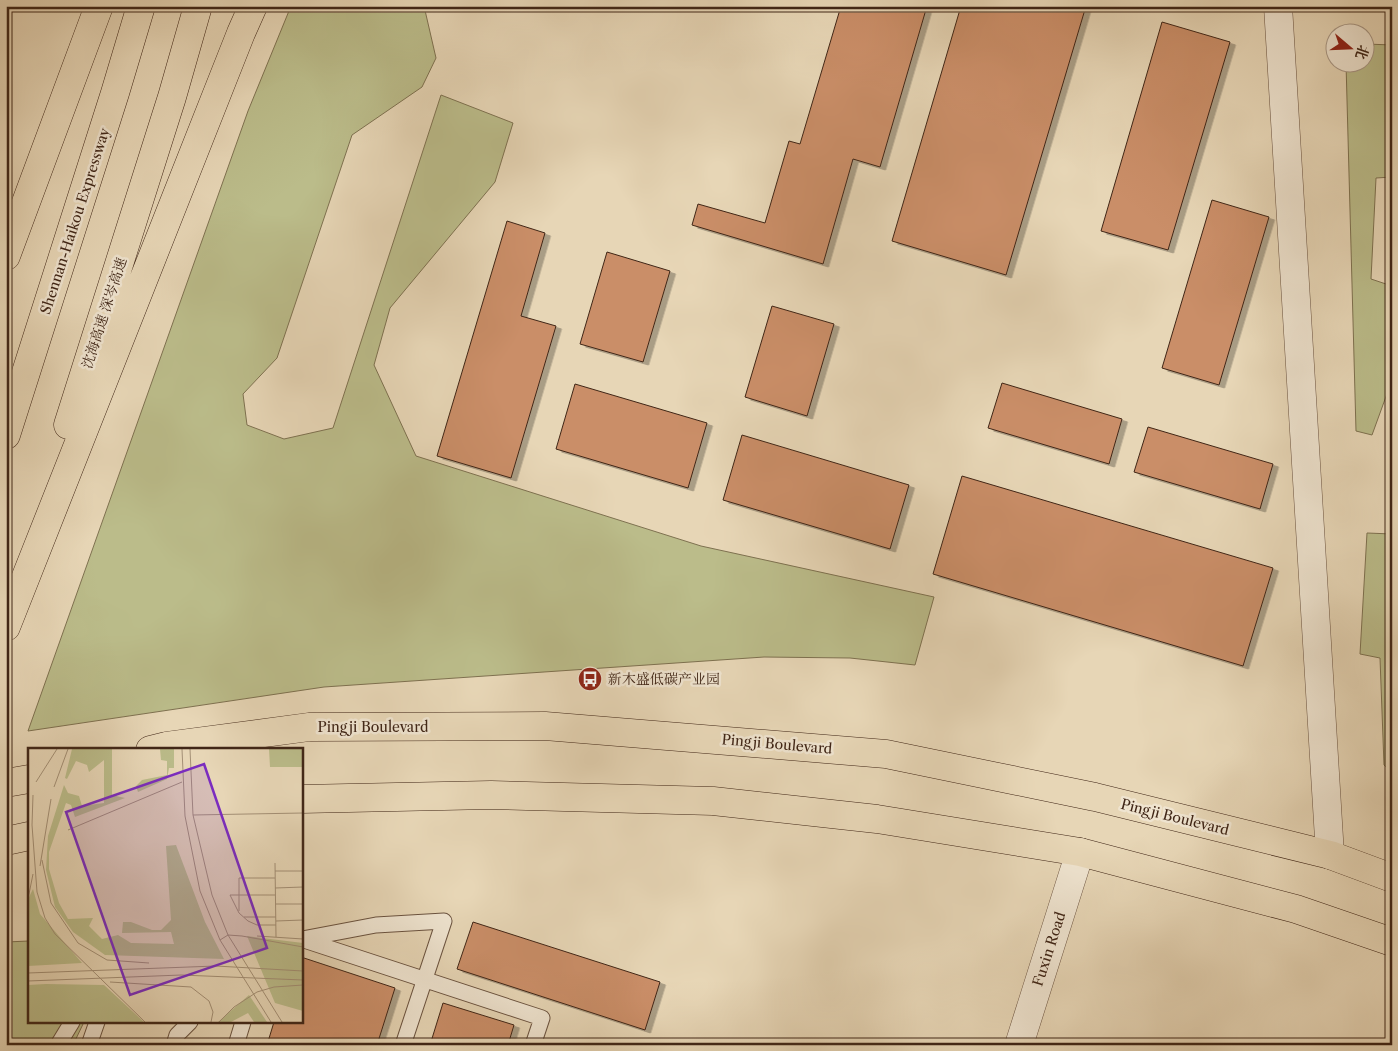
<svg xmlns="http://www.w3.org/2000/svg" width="1398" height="1051" font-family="'Libre Caslon Text','Noto Serif SC',serif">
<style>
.green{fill:#bbbc8a;stroke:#7e7150}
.building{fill:#ca8e68;stroke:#402617;filter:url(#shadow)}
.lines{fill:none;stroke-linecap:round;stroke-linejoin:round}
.service-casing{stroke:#6a523f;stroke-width:17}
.minor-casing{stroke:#6a523f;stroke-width:29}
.primary-casing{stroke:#402617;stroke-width:29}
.motorway-casing{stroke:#402617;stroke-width:29}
.service{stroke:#efe4d0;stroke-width:15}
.minor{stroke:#efe4d0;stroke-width:28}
.primary{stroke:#e7d6b6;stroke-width:28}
.motorway{stroke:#e7d6b6;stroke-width:28}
.labels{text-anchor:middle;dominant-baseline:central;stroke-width:5;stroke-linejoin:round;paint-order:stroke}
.street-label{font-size:14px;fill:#402617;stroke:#efe4d0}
.poi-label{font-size:14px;fill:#402617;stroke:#efe4d0;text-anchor:start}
.inset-road{fill:none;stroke:#a49076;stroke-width:1}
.view{fill:#7b2cbf;fill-opacity:0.15;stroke:#7b2cbf;stroke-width:2.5}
.inset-edge{fill:none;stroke:#402617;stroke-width:2.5}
</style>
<defs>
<filter id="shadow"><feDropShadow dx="5.5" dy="3" stdDeviation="0" flood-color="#0004"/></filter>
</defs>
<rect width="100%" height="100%" fill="#e7d6b6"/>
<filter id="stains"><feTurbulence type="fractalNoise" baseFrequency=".004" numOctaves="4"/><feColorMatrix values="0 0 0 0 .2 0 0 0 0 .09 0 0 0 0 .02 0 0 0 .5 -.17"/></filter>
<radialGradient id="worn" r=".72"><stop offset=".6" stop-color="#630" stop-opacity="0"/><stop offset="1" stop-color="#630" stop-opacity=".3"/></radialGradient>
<path class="green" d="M 291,6 L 424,6 L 436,58 L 422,87 L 352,135 L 277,358 L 243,394 L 247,425 L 284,439 L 333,428 L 441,95 L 513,123 L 495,182 L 390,308 L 374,365 L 416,456 L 701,546 L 934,597 L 915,665 L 850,658 L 764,657 L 324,687 L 28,731 L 248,111 Z
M 1366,44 L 1392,45 L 1392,177 L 1376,178 L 1371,279 L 1392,286 L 1392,380 L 1372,435 L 1356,431 L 1346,63 L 1366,62 Z
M 1367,533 L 1392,534 L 1392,773 L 1384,765 L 1380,658 L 1360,654 Z
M 29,941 L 29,1022 L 84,1022 L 73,1045 L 6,1045 L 6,942 Z"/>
<path class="building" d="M 841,6 L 927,6 L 880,167 L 853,159 L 823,264 L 692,225 L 698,204 L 765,223 L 789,141 L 800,144 Z
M 961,6 L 1086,6 L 1006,275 L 892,241 Z
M 1162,22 L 1230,42 L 1168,250 L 1101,231 Z
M 1212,200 L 1269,217 L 1219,385 L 1162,368 Z
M 507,221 L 545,233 L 521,316 L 556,326 L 511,478 L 437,456 Z
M 607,252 L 670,271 L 643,362 L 580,344 Z
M 772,306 L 834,324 L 807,416 L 745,397 Z
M 1002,383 L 1122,419 L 1109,464 L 988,428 Z
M 575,384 L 707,423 L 688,488 L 556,449 Z
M 1148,427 L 1273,464 L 1260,509 L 1134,472 Z
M 742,435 L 909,485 L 890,549 L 723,500 Z
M 962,476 L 1273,568 L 1243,666 L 933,574 Z
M 473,922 L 660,982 L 645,1030 L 457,969 Z
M 301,957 L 395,988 L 377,1045 L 267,1045 L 274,1022 L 301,1022 Z
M 443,1003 L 514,1025 L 508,1045 L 430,1045 Z"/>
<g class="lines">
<g class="service-casing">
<path id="service" d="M 301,939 L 542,1018 L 533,1045
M 302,939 L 376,925 L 444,921 L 403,1045
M 58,1045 L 72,1022
M 89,1045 L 97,1022
M 174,1045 L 177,1035 L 190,1022
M 236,1045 L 243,1022"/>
</g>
<g class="minor-casing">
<path id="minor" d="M 1278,6 L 1330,855
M 1019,1045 L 1080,852"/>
</g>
<g class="primary-casing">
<path id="primary" d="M 150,750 L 166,746 L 309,727 L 545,726 L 886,754 L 1095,797 L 1330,855 L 1392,878
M 6,783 L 29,779
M 301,799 L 491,795 L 713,801 L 877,819 L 1080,852 L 1296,909 L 1392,942
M 6,841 L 29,836"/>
</g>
<g class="motorway-casing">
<path id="motorway" d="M 6,256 L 99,6
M 68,425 L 172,97 L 198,6
M 6,435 L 115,93 L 141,6
M 6,627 L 241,33 L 253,6"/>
</g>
<use href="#service" class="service"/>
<use href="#minor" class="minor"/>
<use href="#primary" class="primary"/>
<use href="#motorway" class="motorway"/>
</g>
<defs>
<g id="bus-disc" transform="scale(1.25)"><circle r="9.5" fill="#8f2418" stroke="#efe4d0"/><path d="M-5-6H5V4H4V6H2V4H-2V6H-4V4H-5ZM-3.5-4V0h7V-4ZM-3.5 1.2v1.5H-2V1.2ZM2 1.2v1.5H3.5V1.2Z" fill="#fff"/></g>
</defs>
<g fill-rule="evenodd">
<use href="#bus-disc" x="590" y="679"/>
</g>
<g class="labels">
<g class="street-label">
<text transform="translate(75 221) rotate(-72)">Shennan-Haikou Expressway</text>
<text transform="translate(104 313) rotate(-72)">沈海高速 深岑高速</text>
<text x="373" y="727">Pingji Boulevard</text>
<text transform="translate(777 744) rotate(5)">Pingji Boulevard</text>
<text transform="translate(1175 817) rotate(14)">Pingji Boulevard</text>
<text transform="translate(1049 949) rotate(-72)">Fuxin Road</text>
</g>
<g class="poi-label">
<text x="608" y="679">新木盛低碳产业园</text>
</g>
</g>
<g transform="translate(28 748)">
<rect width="275" height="275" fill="#e7d6b6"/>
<path d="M 44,1 L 84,1 L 84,47 L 97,50 L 47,69 L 43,57 L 38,55 L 21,104 L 21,121 L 31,155 L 40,171 L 65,170 L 61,178 L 74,191 L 90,187 L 103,195 L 146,196 L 143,184 L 94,185 L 95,174 L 103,174 L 124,182 L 133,182 L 143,172 L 138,98 L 148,97 L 177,174 L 196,211 L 77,207 L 45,184 L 27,159 L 18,122 L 20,88 L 36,37 L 40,45 L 51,48 L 54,58 L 76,55 L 76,12 L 61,24 L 59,17 L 48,13 L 39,31 L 37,30 ZM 132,1 L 146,1 L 146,20 L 141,20 L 139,31 L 110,44 L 108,38 L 114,32 L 139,27 L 139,13 L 133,12 ZM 241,1 L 275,1 L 275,19 L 242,19 ZM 5,141 L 12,166 L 54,215 L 0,218 L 0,151 ZM 219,188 L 275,195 L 275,263 L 247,255 ZM 18,236 L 76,237 L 116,274 L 0,274 L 0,237 ZM 221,247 L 239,274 L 226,274 L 220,265 L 203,274 L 190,274 Z" fill="#bbbc8a"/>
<path class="inset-road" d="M 154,1 L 157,68 L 172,143 L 192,192 L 243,274M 162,1 L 165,67 L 184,147 L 200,187 L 254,274M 8,34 L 29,1M 26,39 L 40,1M 5,47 L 4,77 L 9,144 L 17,170 L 27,186 L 117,274M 165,67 L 275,65M 40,82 L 154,34M 14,112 L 23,155 L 50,195 L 79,212 L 121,215M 247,115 L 248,189M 12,118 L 23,51M 247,123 L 275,123M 247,140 L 275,139M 247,147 L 202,147 L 211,165 L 220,173 L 229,177 L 248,177M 0,151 L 5,126M 247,156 L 275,156M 211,163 L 211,130 L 247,130M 216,169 L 248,169M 248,173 L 275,172M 229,188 L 275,191M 192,192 L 200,187 L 214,188 L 275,199M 0,225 L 188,218 L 275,223M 0,233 L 153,227 L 275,232M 82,234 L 163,239 L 181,253 L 185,264 L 183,274M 191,274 L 206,259 L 229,244 L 246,239 L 275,237"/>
<path class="view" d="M 176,16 L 239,200 L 102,247 L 38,64 Z"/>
<rect width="275" height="275" class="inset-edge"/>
</g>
<rect width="1398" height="1051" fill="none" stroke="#e7d6b6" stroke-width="25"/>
<rect x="8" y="8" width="1383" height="1036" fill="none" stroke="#402617" stroke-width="2.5"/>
<rect x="12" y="12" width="1373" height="1026" fill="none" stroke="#402617"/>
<g transform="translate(1350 48) rotate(109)"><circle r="24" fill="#efe4d0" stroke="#a99886"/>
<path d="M0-4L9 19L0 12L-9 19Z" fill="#8f2418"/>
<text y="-8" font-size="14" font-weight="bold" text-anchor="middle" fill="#402617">北</text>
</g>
<rect width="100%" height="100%" filter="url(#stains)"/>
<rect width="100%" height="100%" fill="url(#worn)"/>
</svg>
